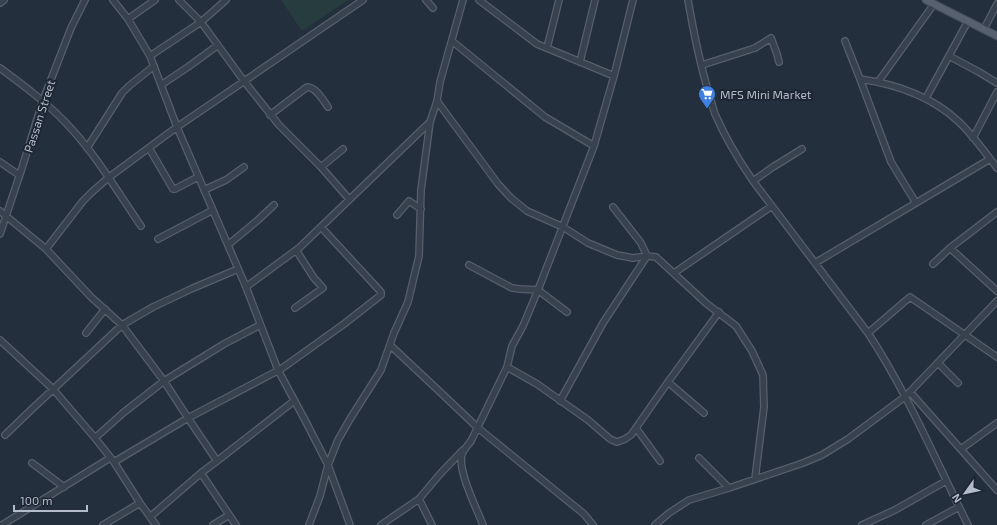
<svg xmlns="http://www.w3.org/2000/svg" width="997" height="525" font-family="'Exo 2',sans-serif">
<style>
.green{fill:#263c3f}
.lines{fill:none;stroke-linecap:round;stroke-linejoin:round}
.minor-casing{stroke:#565f6c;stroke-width:8}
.major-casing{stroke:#414a57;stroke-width:9}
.minor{stroke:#38414e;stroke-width:5.5}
.major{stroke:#56606e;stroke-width:7}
.labels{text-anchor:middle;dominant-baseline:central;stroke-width:4;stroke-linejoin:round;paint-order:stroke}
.poi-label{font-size:12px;fill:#b4bcc9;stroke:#1d2633;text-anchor:start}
.street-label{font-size:12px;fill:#b4bcc9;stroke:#1d2633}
</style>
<rect width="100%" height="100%" fill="#242f3e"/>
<path class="green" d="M 281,0 L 348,0 L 302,31 Z"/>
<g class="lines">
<g class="minor-casing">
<path id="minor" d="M 113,0 L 128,19 L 150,56 L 177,127 L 246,287 L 278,370 L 306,422 L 328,465 L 350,525
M 179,0 L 201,22 L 244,81 L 279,125 L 321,167 L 349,199
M 426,0 L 433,8
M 479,0 L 537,44 L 614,76
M 688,0 C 693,29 699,59 707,87 C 710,96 712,105 715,114 C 725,137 738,159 753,181 L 868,333 C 908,394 936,461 968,525
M 0,3 L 4,0
M 128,19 L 155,0
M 984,29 L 997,4
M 452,41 L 545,117 L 594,146
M 845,41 L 860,79 L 891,162 L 916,203
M 547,48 L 559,0
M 150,56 L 201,22 L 226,0
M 949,56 L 979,72 L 997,83
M 580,62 L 595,0
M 702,65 L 755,48 L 771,38 L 777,54 L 779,62
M 0,68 C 23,85 46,102 66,123 C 95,153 117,191 141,226
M 860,79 C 895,84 931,96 958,121 C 972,134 985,152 997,168
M 878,82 L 934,4
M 161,85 L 188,67 L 218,45
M 926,98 L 968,21
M 437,101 L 498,184 L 511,198 L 527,211 L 563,227 L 588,243 L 617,255 L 633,258 L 647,256 L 656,257 L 707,304 L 736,326 L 752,351 L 763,375 L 764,407 L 755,479
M 270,115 L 307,87 C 316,87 323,100 328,107
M 973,138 L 997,92
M 87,148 L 122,93 L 129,86 L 154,66
M 149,148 L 173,189 L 175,189 L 198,177
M 0,162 L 19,175
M 321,167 L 343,149
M 753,181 L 773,167 L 802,149
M 204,190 L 226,180 L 244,167
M 0,211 L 46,249 L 91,297 L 122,325 L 164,381 L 188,418 L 217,461
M 397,215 L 409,201 L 421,209
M 0,234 L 22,168 L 43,100 L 71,28 L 85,0
M 158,239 L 213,210
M 228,245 L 258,220 L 274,205
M 950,248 L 997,291
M 46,249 L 83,201 L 92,192 L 108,178 L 177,127 L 363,0
M 815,263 L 990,159
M 933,264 L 950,248 L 997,212
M 469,265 L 512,288 L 520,289 L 538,290 L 567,312
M 674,273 L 772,206
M 246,287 L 299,248 L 430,122
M 295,308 L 323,288 L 314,278 L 296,250
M 86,333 L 105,309
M 868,333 L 910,297 L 997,357
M 0,340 L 53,389 L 95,438 L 114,462 L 140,503 L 156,525
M 390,345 L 439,391 L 478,428 L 584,514 L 593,525
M 938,363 L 958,383
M 507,367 L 537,384 L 588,420 L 610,439 L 617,442 L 625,439 L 631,435 L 668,382 L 719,312
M 668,382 L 704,413
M 910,392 L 997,490
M 560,401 L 603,323 L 647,256 L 641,243 L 613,207
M 636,428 L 660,461
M 5,435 L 32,409 L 122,325 L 153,307 L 191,289 L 238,269
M 95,438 L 123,413 L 164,381 L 224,344 L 260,325
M 961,449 L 997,423
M 699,458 L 729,488
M 114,462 L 188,418 L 281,369 L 344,324 L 381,295 L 381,292 L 321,227
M 32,463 L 64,487
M 201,473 L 236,525
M 419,499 L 432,525
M 150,517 L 201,473 L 217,461 L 294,401
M 2,525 L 110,458
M 103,525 L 140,503
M 213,525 L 229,515
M 309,525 L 320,496 L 328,465 L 338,440 L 350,419 L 381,370 L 394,333 L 408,302 L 419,256 L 421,190 L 430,122 L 437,101 L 440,82 L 463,0
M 381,525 L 419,499 L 440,474 L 463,450
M 483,525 C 477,509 457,470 462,454 C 464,449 468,445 471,441 L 507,367 L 512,346 L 523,326 L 538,290 L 594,146 L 614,76 L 633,0
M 655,525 L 669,513 L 689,500 L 729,488 L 803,463 L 822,455 L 848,439 L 906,396 L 997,301
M 862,525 L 895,510 L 946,481
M 926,525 L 959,507"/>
</g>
<g class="major-casing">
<path id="major" d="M 926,0 L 997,36"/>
</g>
<use href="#minor" class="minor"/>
<use href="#major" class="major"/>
</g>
<defs>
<g id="supermarket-pin" transform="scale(0.9)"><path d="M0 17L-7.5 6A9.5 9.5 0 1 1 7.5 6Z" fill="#3f7fe0" stroke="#1d2633"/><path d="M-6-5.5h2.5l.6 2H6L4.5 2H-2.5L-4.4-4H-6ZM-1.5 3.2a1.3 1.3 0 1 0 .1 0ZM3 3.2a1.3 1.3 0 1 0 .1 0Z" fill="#fff"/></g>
</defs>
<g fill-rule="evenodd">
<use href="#supermarket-pin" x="707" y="94"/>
</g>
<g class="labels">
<g class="poi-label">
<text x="720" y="94">MFS Mini Market</text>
</g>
<g class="street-label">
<text transform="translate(39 116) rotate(-72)">Passan Street</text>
</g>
</g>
<g transform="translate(965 493) rotate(237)" stroke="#1d2633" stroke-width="3" paint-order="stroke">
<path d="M0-3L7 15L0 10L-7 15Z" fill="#b4bcc9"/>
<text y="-6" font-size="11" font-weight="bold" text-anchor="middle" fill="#b4bcc9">N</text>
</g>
<path d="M14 505v6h73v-6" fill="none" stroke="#b4bcc9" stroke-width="2"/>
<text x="20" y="505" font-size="12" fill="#b4bcc9" stroke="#1d2633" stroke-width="3" paint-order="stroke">100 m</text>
</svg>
